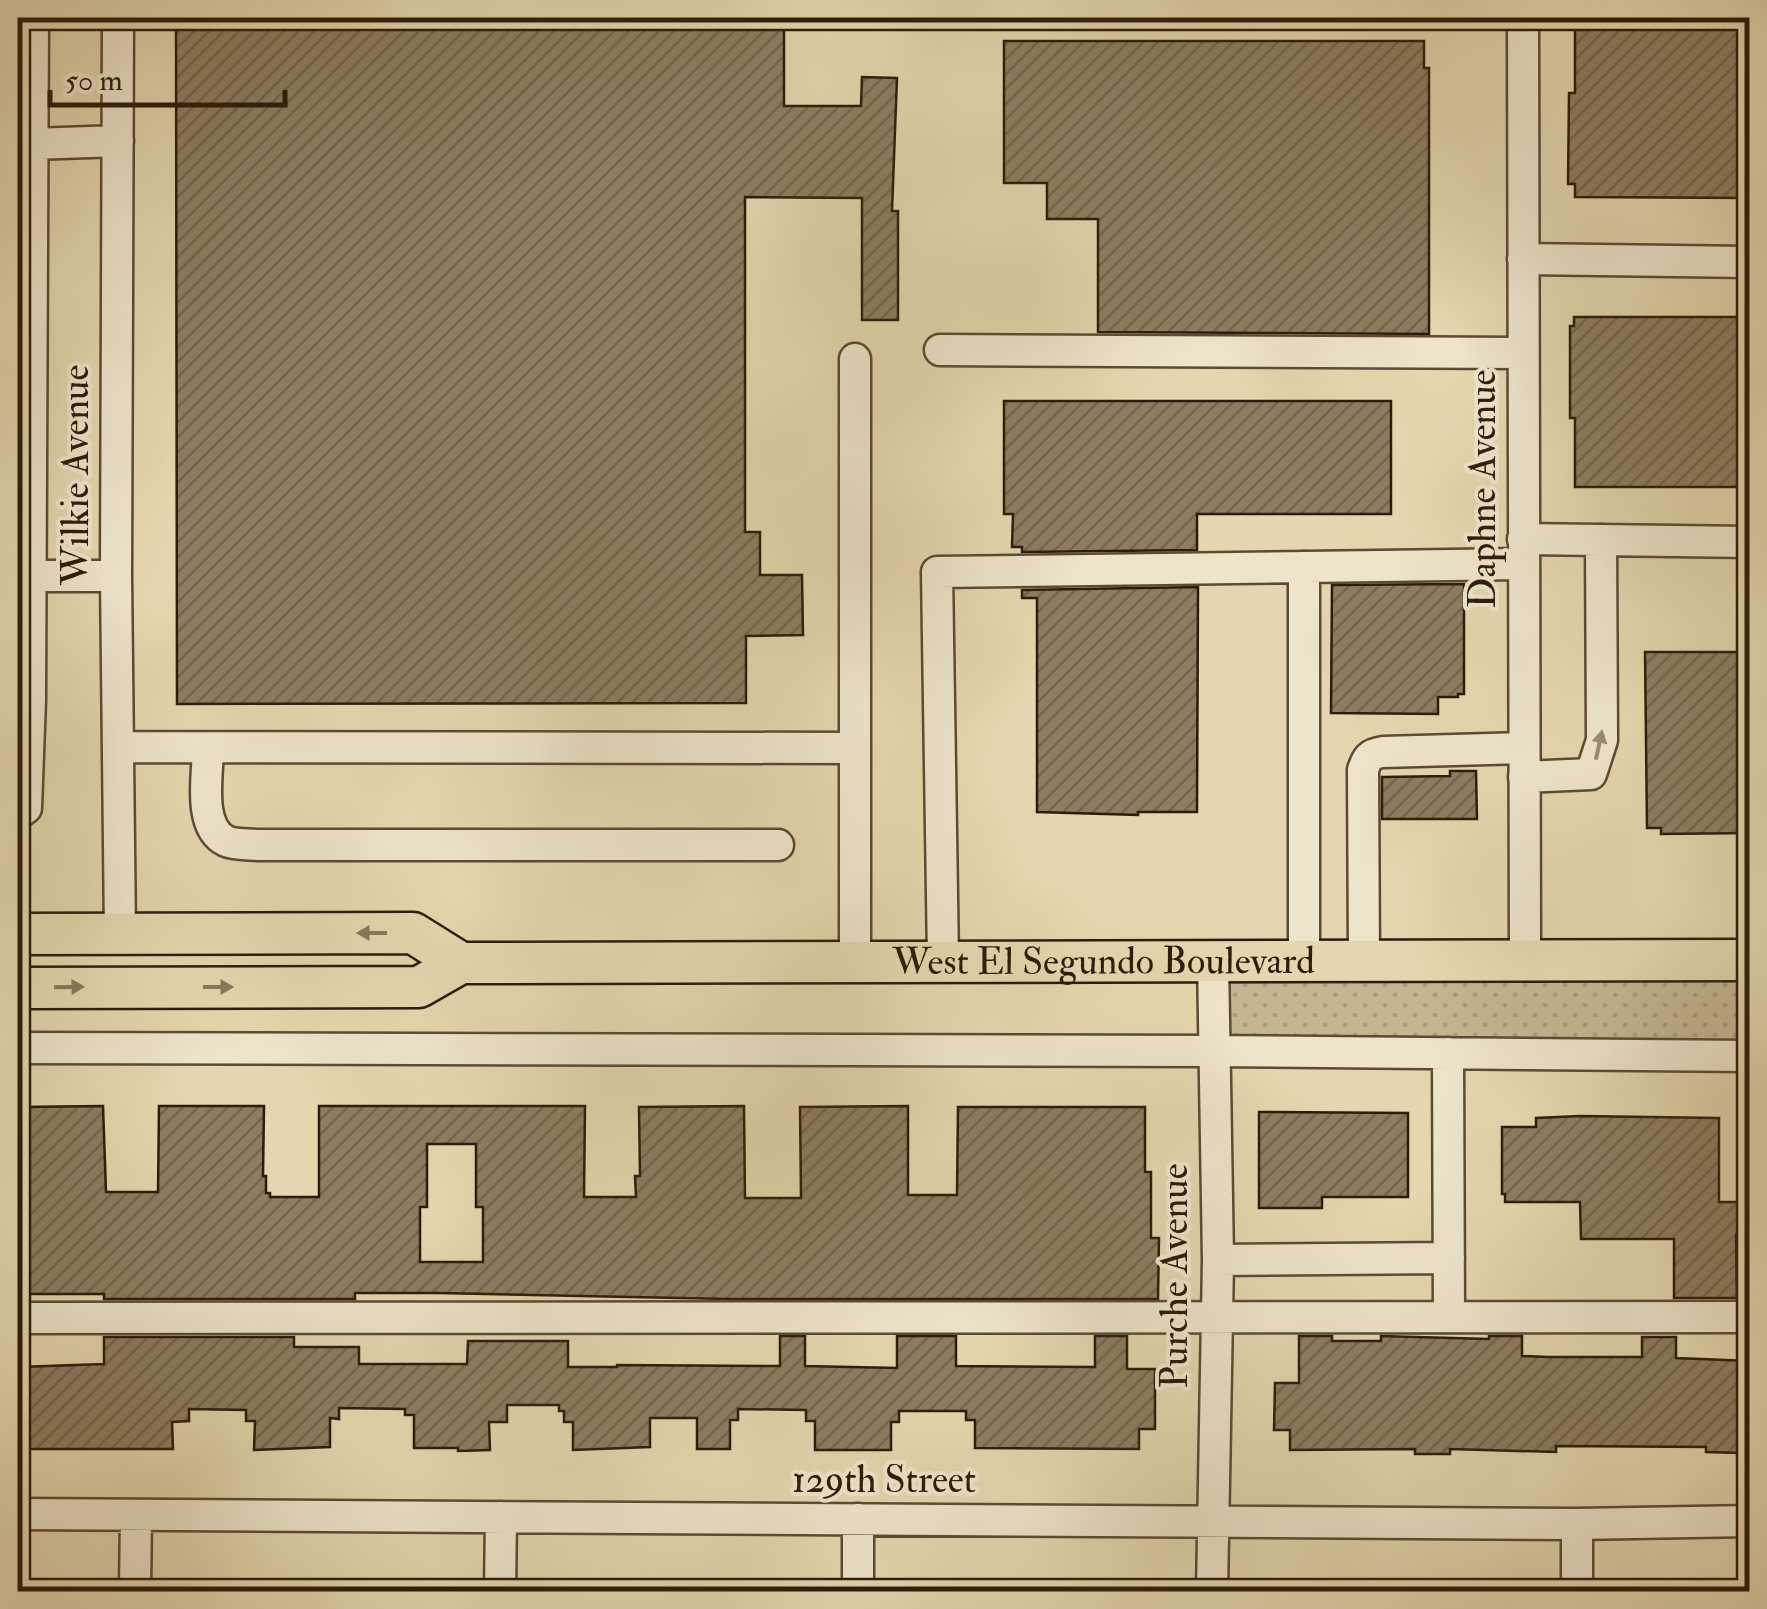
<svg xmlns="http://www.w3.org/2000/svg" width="1767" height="1609" font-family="'IM FELL Double Pica',serif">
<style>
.grass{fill:url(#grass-dots);stroke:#7a684e;stroke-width:2.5}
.building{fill:url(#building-hatch);stroke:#2e1b0b;stroke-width:2.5;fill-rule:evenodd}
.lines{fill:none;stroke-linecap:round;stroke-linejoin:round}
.minor-casing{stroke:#5c4a34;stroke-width:35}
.major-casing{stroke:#2e1b0b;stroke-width:45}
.minor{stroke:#ede4ca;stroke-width:30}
.major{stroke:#e4d6ae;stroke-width:40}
.oneway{fill:#978a74}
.oneway2{fill:#89785c}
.labels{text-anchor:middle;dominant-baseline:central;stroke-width:8;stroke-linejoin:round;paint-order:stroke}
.street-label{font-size:38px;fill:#2e1b0b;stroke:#ede4ca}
</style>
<defs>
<pattern id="grass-dots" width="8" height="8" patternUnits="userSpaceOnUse" patternTransform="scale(2.5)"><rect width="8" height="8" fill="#c5b692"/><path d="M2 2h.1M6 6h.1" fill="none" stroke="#aa9c7d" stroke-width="1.8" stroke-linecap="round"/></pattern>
<pattern id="building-hatch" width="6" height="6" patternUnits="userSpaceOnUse" patternTransform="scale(2.5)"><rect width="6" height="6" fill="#8d7c60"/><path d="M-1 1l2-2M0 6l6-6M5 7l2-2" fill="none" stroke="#74654d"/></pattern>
</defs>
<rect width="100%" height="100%" fill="#e4d6ae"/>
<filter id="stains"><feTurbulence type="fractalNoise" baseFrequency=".002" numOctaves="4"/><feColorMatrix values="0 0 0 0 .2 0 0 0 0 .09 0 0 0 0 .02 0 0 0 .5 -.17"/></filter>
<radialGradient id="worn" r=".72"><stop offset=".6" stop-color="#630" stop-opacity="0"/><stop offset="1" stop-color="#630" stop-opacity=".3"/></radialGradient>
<path class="grass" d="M 1213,960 L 1749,960 L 1749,1055 L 1215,1051 Z"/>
<path class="building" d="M 176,18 L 745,18 L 745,26 L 784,26 L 784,106 L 861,106 L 862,77 L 897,78 L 892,211 L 898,211 L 898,320 L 862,320 L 862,198 L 745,197 L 745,532 L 760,532 L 760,575 L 802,575 L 803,635 L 746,636 L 746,703 L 177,704 Z
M 1575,20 L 1750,20 L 1750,198 L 1575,197 L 1575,184 L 1568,184 L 1569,93 L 1575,93 Z
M 1004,41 L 1424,41 L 1424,68 L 1429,68 L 1429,334 L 1098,332 L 1098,219 L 1047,219 L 1047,183 L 1004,183 Z
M 1574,317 L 1750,317 L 1750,487 L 1575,487 L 1575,418 L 1570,418 L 1570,326 L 1574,326 Z
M 1004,401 L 1391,401 L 1391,514 L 1197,514 L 1197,550 L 1022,552 L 1022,547 L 1012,547 L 1013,514 L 1004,514 Z
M 1464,584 L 1464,694 L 1458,694 L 1458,697 L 1438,697 L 1438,714 L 1331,713 L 1332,585 Z
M 1198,587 L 1197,812 L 1138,812 L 1138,815 L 1037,812 L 1037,598 L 1022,598 L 1022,590 Z
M 1645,652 L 1750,652 L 1750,833 L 1661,834 L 1661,828 L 1647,828 Z
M 1450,771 L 1476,771 L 1477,819 L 1382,819 L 1382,777 L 1450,776 Z
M 103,1106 L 106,1192 L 158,1192 L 159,1106 L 264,1106 L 263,1176 L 266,1176 L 266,1193 L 270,1193 L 270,1197 L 319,1197 L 319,1106 L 585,1106 L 584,1197 L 636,1197 L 635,1176 L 640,1176 L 639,1107 L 744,1106 L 745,1198 L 801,1198 L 800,1107 L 908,1106 L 908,1195 L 957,1195 L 958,1107 L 1145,1107 L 1145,1172 L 1151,1172 L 1151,1238 L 1159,1238 L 1158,1299 L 728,1299 L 438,1293 L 355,1293 L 355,1299 L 104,1299 L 104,1294 L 18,1294 L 18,1107 ZM 427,1144 L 476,1144 L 476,1207 L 483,1207 L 483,1262 L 420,1262 L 420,1207 L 427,1207 Z
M 1259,1112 L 1408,1113 L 1408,1197 L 1322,1197 L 1322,1208 L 1259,1208 Z
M 1580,1116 L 1719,1118 L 1719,1202 L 1750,1202 L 1750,1235 L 1736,1235 L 1737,1298 L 1674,1298 L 1674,1239 L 1581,1239 L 1580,1202 L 1505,1202 L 1505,1194 L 1502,1194 L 1502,1127 L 1536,1127 L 1536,1118 Z
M 780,1336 L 805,1336 L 805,1366 L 897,1368 L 897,1336 L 956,1336 L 956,1366 L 1095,1367 L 1095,1336 L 1127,1336 L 1127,1369 L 1155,1369 L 1155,1429 L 1139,1429 L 1139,1449 L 975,1448 L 975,1420 L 966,1420 L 966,1411 L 899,1411 L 899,1422 L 891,1422 L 891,1450 L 815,1450 L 815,1421 L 806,1421 L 806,1410 L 738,1409 L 738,1420 L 730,1420 L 730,1449 L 697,1449 L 697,1418 L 650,1418 L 650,1447 L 573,1450 L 573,1422 L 564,1422 L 564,1411 L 559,1411 L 559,1405 L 507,1405 L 507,1422 L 489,1422 L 490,1450 L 458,1451 L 458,1448 L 414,1448 L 414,1415 L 405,1415 L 405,1409 L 339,1408 L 339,1419 L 330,1418 L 330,1447 L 254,1450 L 255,1421 L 246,1421 L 246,1410 L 189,1409 L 189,1421 L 172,1422 L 173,1449 L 18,1449 L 18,1367 L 104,1364 L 104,1337 L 294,1337 L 294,1347 L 359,1347 L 359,1364 L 467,1364 L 468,1341 L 568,1341 L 568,1367 L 617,1367 L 617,1365 L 780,1366 Z
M 1299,1336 L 1332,1336 L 1332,1341 L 1381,1341 L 1381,1336 L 1489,1339 L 1489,1336 L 1522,1336 L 1522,1356 L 1548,1357 L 1642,1357 L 1642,1337 L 1676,1337 L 1676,1358 L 1750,1361 L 1750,1428 L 1740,1428 L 1740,1453 L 1706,1452 L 1706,1447 L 1556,1446 L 1556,1452 L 1450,1449 L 1450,1454 L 1415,1454 L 1415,1449 L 1290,1450 L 1290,1430 L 1274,1430 L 1275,1383 L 1299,1383 Z"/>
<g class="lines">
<g class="minor-casing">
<path id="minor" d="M 118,18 L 116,576 L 120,933
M 1523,18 L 1525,960
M 33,144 L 118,141
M 1523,259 L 1750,262
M 940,350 L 1523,353
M 855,359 L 855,961
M 1523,539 L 1750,542
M 1304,567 L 1304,960
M 30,576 L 116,576
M 118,747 L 855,748
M 208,748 C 208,773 197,827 226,841 C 234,845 249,844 258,845 L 778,845
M 1524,777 L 1591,774 L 1602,740 L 1601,540
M 18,814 L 26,808 L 30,700 L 33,18
M 943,960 L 937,572 L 1523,564
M 1364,960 L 1363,770 C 1367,758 1369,754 1383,752 L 1524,748
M 18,1048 L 1215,1051 L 1750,1056
M 1448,1053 L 1449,1317
M 1218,1260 L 1449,1258
M 18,1318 L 1750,1317
M 18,1514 L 1577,1524 L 1750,1521
M 858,1519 L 858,1592
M 135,1592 L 136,1515
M 500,1592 L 501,1517
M 1212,1592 L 1218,1260 L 1213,960
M 1577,1592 L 1577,1524"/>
</g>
<g class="major-casing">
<g id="major">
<path d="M 18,934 L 413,933 L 461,963"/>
<path id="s1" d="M 18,988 L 419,987 L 461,963 L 1750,960"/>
</g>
</g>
<use href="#minor" class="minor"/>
<use href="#major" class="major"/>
</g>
<defs><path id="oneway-solid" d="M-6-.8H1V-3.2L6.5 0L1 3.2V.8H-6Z" transform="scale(2.5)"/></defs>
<use class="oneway" href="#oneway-solid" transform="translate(1599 745) rotate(-78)"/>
<g class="oneway2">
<use href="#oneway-solid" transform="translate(372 933) rotate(180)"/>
<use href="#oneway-solid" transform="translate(69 987) rotate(-1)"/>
<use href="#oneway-solid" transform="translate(218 987)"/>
</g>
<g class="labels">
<g class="street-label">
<text transform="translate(76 475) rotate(-90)">Wilkie Avenue</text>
<text transform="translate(1483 489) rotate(-90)">Daphne Avenue</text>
<text stroke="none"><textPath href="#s1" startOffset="1092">West El Segundo Boulevard</textPath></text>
<text transform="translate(1175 1276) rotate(-90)">Purche Avenue</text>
<text x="884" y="1480">129th Street</text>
</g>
</g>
<rect width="1767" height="1609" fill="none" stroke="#e4d6ae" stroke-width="60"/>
<rect x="20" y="20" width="1727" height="1569" fill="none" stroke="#2e1b0b" stroke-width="5"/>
<rect x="30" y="30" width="1707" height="1549" fill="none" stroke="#2e1b0b" stroke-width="2.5"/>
<path d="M50 90v15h235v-15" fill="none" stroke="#2e1b0b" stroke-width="5"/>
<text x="65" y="90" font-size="30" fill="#2e1b0b" stroke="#ede4ca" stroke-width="8" paint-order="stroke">50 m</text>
<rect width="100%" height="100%" filter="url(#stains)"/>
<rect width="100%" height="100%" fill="url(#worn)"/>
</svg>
